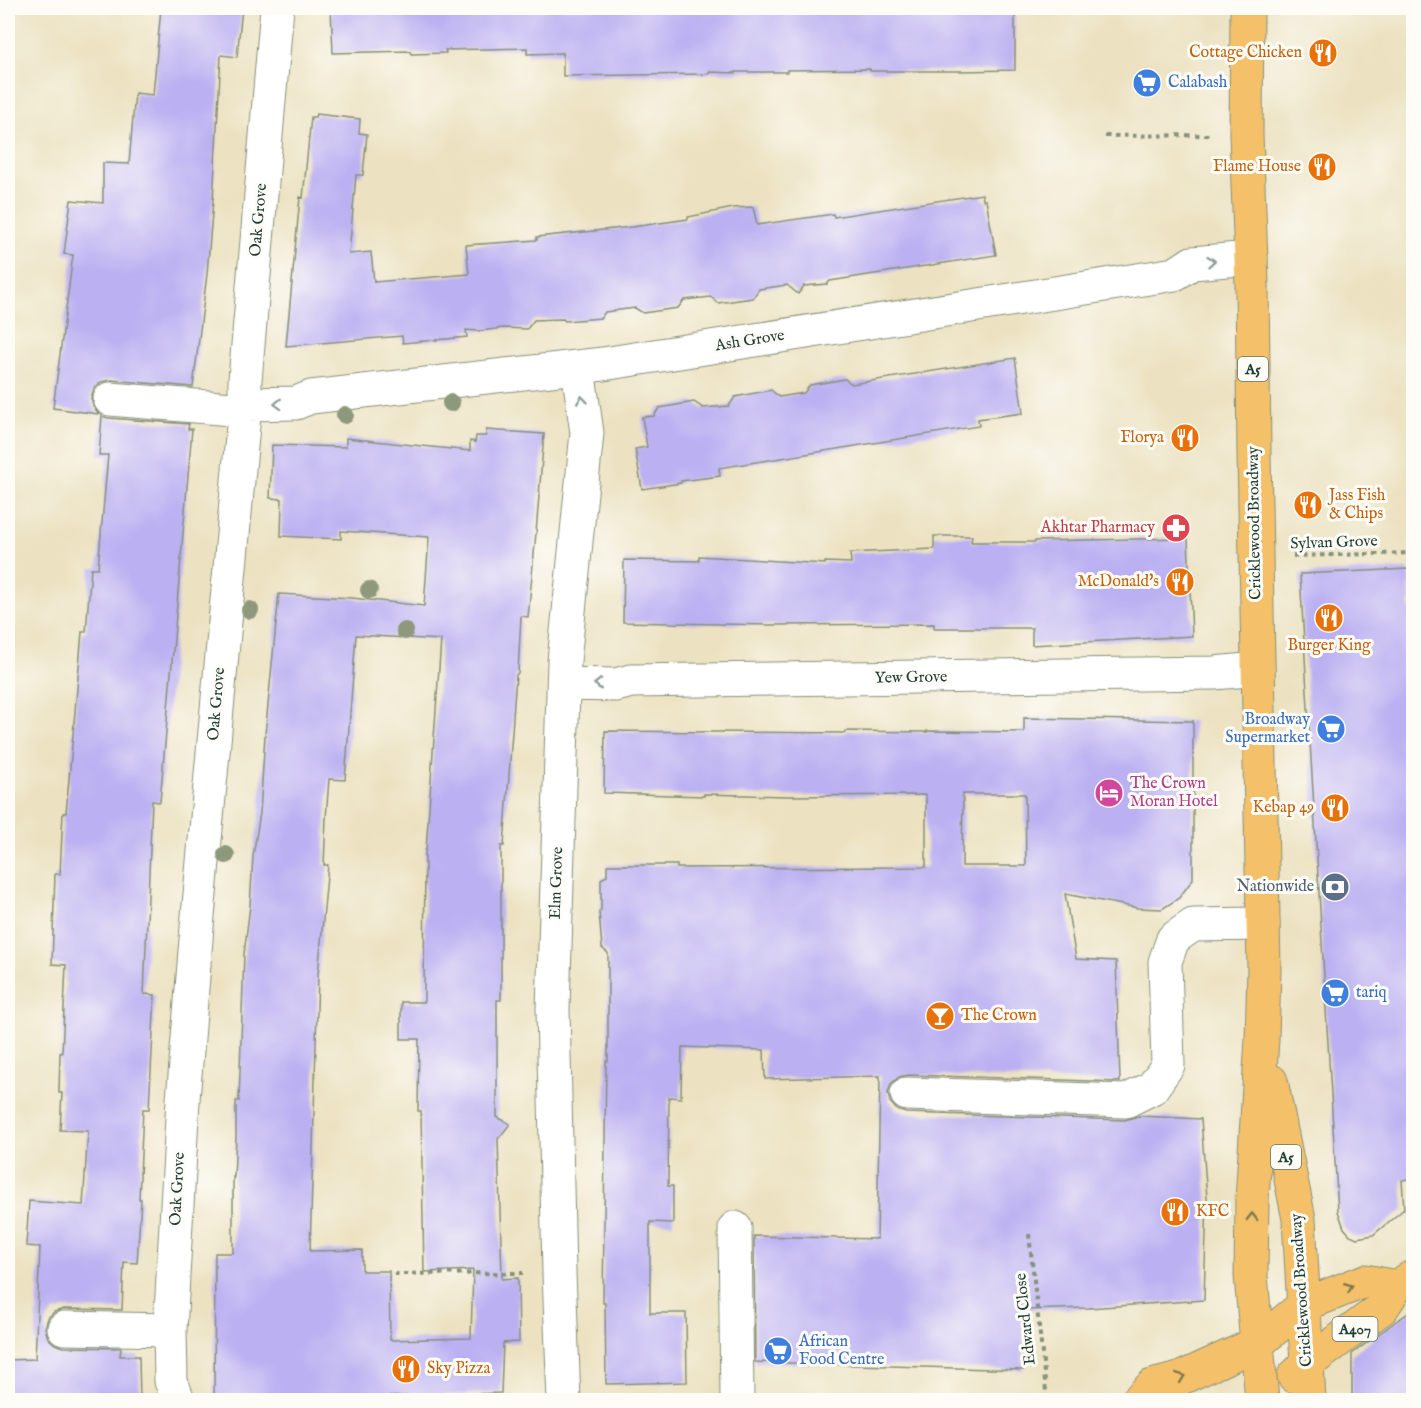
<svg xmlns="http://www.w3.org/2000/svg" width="1421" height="1408" font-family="'IM FELL English',serif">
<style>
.building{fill:#bbb0f2;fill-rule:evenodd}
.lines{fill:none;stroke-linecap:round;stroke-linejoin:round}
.minor-casing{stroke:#86907a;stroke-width:35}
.major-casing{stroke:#86907a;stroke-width:35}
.path{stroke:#86907a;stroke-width:4;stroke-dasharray:4.5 4.5;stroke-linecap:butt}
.minor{stroke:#fff;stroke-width:33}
.major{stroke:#f4c16b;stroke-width:33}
.tree{fill:#8e997b}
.oneway{stroke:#8f9e9a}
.oneway2{stroke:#7f784d}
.labels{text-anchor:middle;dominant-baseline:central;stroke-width:6;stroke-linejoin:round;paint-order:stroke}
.shield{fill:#fdfcf7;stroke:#62766e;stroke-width:1.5}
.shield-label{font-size:15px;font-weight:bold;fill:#1f3d34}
.food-label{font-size:16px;fill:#c56008;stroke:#fdfcf7;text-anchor:end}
.shop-label{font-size:16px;fill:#366cbe;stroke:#fdfcf7;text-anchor:start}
.street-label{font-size:16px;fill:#1f3d34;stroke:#fdfcf7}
.health-label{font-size:16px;fill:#be3a42;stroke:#fdfcf7;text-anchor:end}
.hotel-label{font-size:16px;fill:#b23c85;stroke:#fdfcf7;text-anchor:start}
.service-label{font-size:16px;fill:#4e5e75;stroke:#fdfcf7;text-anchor:end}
</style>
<rect width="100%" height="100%" fill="#fdfcf7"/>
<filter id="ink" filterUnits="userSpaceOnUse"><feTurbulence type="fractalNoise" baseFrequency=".0167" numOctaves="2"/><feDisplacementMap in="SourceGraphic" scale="12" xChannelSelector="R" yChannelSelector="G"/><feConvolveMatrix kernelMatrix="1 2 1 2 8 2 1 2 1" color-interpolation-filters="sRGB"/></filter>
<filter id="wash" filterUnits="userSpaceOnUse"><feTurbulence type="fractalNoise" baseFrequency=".008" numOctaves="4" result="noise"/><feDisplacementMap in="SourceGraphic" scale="24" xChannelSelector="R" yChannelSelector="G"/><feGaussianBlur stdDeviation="1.35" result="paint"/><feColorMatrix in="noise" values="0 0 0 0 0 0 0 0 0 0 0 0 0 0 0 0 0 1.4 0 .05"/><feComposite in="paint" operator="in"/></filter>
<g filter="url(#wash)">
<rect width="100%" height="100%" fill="#ece2c1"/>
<g id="blocks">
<path class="building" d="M 161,8 L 242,8 L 237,57 L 221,55 L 213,201 L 207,274 L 193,387 L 111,380 L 101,382 L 94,389 L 91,398 L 93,406 L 99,414 L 53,408 L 73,255 L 64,254 L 71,200 L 103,203 L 103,163 L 129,164 L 135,93 L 153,95 Z
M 331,8 L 1015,8 L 1015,70 L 959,71 L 870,71 L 870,69 L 787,70 L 787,72 L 736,72 L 736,73 L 709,72 L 709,74 L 563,76 L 563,53 L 527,54 L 527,48 L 445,50 L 446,53 L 411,54 L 410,51 L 333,53 Z
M 316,114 L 360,119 L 359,133 L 367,134 L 363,175 L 356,175 L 349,254 L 371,252 L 374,282 L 469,274 L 466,245 L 537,240 L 537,237 L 632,227 L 688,219 L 688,217 L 733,208 L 753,207 L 757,225 L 833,214 L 834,217 L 982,194 L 983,200 L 986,200 L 996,255 L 830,281 L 827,284 L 804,286 L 798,294 L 787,285 L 759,289 L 753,298 L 718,303 L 711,297 L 684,300 L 678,308 L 643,313 L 635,308 L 605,312 L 601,318 L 565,321 L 563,319 L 534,320 L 527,329 L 504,328 L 479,331 L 466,330 L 467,337 L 403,343 L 402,336 L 286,346 L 300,197 L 303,198 L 311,117 L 315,117 Z
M 1015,358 L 1023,413 L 978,419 L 979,426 L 719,468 L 720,476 L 681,481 L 681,483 L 642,489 L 635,449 L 647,447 L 642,417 L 654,416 L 659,408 L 694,402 L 703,408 L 729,406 L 735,397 L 771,390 L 779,397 L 804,393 L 810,385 L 845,379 L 852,384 Z
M 102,416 L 108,418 L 189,424 L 188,429 L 192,429 L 160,802 L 152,801 L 144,994 L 155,995 L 149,1109 L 143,1109 L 139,1199 L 141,1199 L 137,1263 L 124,1262 L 122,1310 L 64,1309 L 54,1312 L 48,1318 L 45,1328 L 48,1338 L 55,1344 L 64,1347 L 121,1348 L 120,1356 L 139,1356 L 140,1401 L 8,1401 L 8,1360 L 35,1359 L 40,1247 L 26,1246 L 29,1201 L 83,1205 L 88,1131 L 60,1130 L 62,1093 L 59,1093 L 60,1053 L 62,1053 L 66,965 L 52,964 L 55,874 L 60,874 L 63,813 L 66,813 L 82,632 L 86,632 L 91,568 L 98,568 L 108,455 L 99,455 Z
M 486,430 L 544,434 L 536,533 L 528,617 L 521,616 L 518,673 L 516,675 L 504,846 L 501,846 L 501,1000 L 497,1000 L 497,1117 L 510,1124 L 498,1139 L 502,1279 L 518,1278 L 519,1342 L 503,1343 L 501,1393 L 354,1398 L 352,1401 L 214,1401 L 215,1253 L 233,1253 L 233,1177 L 234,1177 L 236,1137 L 236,1101 L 239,1101 L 244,954 L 250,906 L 253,856 L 260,813 L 265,735 L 279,594 L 352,598 L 424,606 L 429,537 L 341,531 L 341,539 L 281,536 L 282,499 L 270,498 L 272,445 L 346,447 L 346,438 L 470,451 L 470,441 L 475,442 L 476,436 L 486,436 ZM 356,635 L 441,640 L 426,850 L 425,850 L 424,1002 L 401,1002 L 401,1039 L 419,1039 L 418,1111 L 421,1111 L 424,1272 L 473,1270 L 471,1338 L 390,1340 L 389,1271 L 362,1271 L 362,1250 L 310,1251 L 318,975 L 328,865 L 324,865 L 326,818 L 329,779 L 345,780 Z
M 934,536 L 972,536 L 971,542 L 1035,542 L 1035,541 L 1188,538 L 1192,636 L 1032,645 L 1032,628 L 934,628 L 934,624 L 770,625 L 623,622 L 624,560 L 699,561 L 699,556 L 825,564 L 825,562 L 851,563 L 850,553 L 934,549 Z
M 1409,569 L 1410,609 L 1413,609 L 1413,1178 L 1402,1180 L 1404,1209 L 1373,1235 L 1357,1238 L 1350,1235 L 1344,1228 L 1338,1211 L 1300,574 Z
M 1024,718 L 1193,721 L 1193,879 L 1179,898 L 1162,909 L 1138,908 L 1065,894 L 1076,959 L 1116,961 L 1120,1082 L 908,1075 L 899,1077 L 891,1084 L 888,1093 L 890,1102 L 897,1110 L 906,1113 L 1125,1120 L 1139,1116 L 1201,1119 L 1207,1198 L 1204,1300 L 1088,1308 L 1024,1310 L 1023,1370 L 755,1362 L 754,1236 L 877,1239 L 880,1076 L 765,1079 L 764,1050 L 682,1047 L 681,1098 L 669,1097 L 668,1186 L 673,1186 L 673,1223 L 650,1222 L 650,1313 L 686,1313 L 687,1382 L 606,1384 L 605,1303 L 603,1303 L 606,1061 L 608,1061 L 608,953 L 602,948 L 599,912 L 601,910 L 601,879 L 607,876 L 607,865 L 677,865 L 677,868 L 926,867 L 926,795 L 786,796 L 704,794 L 704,796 L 604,793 L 605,731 L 846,733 L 846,731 L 927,732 L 927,731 L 1024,732 ZM 963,794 L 1025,794 L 1026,866 L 962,866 Z
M 1413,1310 L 1413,1401 L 1352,1401 L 1352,1354 L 1395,1322 Z"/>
</g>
</g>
<g filter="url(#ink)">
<use href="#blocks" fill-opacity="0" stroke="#86907a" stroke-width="1.5"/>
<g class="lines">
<g class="minor-casing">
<path id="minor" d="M 110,399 L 244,410
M 245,404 L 296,403 L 311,397 L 603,364 L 1175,274 L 1192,263 L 1251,258
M 564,684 L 616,685 L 631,681 L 1214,673 L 1258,669
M 907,1094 L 1126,1101 L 1152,1088 L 1168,1065 L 1165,962 L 1173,939 L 1193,925 L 1263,924
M 735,1228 L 737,1400
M 64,1328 L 170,1330
M 178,1400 L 171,1381 L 170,1330 L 183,1100 L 197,927 L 245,404 L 245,380 L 277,8
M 564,1400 L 559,1273 L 553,1009 L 564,661 L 587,433 L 578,368"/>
</g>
<g class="major-casing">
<path id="major" d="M 1247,8 L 1246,134 L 1252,285 L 1254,453 L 1264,970 L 1262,1039 L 1252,1200 L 1251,1276 L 1262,1400
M 1271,1081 L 1299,1219 L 1309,1400
M 1294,1376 L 1307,1364 L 1382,1308 L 1396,1287 L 1412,1277
M 1138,1400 L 1152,1386 L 1179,1379 L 1258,1343 L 1304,1305 L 1365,1281 L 1396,1287"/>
</g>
<path class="path" d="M 1105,136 L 1210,135
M 1293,556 L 1414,553
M 1029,1234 L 1047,1400
M 394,1274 L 523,1273"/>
<use href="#minor" class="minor"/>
<use href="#major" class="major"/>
</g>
<g class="tree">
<circle cx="451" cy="403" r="9"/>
<circle cx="345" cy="415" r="9"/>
<circle cx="369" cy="590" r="9"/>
<circle cx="250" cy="610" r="9"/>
<circle cx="405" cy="631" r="9"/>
<circle cx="226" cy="855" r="9"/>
</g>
<defs><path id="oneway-chevron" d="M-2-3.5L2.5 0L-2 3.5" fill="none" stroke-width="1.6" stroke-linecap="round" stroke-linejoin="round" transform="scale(1.5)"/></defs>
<g class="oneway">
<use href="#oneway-chevron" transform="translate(1211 261) rotate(-5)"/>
<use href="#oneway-chevron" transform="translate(582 400) rotate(-96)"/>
<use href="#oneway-chevron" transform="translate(278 404) rotate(178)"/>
<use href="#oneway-chevron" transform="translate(598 684) rotate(-179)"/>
</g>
<g class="oneway2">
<use href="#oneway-chevron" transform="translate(1252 1217) rotate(-90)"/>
<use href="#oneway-chevron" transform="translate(1349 1287) rotate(-22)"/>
<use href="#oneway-chevron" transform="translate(1181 1377) rotate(-21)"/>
</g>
</g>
<defs>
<g id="restaurant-disc" transform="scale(1.5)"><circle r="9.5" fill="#e8710a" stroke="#fdfcf7"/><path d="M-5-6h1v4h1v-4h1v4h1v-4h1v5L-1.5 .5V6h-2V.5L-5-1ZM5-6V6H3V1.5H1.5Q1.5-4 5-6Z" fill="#fff"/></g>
<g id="supermarket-disc" transform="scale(1.5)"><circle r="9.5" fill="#3f7fe0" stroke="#fdfcf7"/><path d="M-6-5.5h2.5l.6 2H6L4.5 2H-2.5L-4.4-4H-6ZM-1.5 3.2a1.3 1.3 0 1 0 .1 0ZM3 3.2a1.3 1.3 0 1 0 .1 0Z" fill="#fff"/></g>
<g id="pharmacy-disc" transform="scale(1.5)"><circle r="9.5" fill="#e0444e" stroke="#fdfcf7"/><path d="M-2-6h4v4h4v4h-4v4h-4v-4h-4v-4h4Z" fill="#fff"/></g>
<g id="hotel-disc" transform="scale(1.5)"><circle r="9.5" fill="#d1479c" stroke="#fdfcf7"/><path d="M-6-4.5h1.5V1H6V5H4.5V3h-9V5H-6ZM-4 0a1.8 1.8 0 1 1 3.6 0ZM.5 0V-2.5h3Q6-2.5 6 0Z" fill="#fff"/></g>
<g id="bank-disc" transform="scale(1.5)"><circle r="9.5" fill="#5c6f8a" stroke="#fdfcf7"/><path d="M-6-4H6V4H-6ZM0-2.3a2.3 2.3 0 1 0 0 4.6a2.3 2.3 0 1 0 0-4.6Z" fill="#fff"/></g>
<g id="bar-disc" transform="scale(1.5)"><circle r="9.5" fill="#e8710a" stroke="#fdfcf7"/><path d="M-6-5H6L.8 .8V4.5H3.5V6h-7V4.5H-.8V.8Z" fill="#fff"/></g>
</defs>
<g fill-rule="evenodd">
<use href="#restaurant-disc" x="1323" y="53"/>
<use href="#supermarket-disc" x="1147" y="83"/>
<use href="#restaurant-disc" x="1322" y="167"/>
<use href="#restaurant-disc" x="1185" y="438"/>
<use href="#restaurant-disc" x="1308" y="505"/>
<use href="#pharmacy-disc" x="1176" y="528"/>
<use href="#restaurant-disc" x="1180" y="582"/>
<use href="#restaurant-disc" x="1329" y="618"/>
<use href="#supermarket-disc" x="1331" y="729"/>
<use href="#hotel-disc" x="1109" y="793"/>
<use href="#restaurant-disc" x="1335" y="808"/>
<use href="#bank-disc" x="1335" y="887"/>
<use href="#supermarket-disc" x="1335" y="993"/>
<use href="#bar-disc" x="940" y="1016"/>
<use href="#restaurant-disc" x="1175" y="1212"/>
<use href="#supermarket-disc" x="778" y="1351"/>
<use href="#restaurant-disc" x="406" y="1369"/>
</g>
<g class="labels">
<g class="shield">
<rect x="1238" y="357" width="30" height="24" rx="4.5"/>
<rect x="1271" y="1145" width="30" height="24" rx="4.5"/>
<rect x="1332.5" y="1317" width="45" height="24" rx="4.5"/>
</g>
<g class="shield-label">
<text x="1253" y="369">A5</text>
<text x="1286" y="1157">A5</text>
<text x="1355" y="1329">A407</text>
</g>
<g class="food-label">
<text x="1302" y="53">Cottage Chicken</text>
<text x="1301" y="167">Flame House</text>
<text x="1164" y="438">Florya</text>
<text x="1329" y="496" text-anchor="start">Jass Fish<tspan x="1329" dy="18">&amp; Chips</tspan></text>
<text x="1159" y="582">McDonald's</text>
<text x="1329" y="646" text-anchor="middle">Burger King</text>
<text x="1314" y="808">Kebap 49</text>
<text x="961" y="1016" text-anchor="start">The Crown</text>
<text x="1196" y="1212" text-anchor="start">KFC</text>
<text x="427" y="1369" text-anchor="start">Sky Pizza</text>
</g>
<g class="shop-label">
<text x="1168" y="83">Calabash</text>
<text x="1310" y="720" text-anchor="end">Broadway<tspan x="1310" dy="18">Supermarket</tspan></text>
<text x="1356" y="993">tariq</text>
<text x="799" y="1342">African<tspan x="799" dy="18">Food Centre</tspan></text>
</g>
<g class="street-label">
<text transform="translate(259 220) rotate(-85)">Oak Grove</text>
<text transform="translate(750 341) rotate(-9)">Ash Grove</text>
<text transform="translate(1255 523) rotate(-91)">Cricklewood Broadway</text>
<text transform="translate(1334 543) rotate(-2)">Sylvan Grove</text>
<text transform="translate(911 678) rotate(-1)">Yew Grove</text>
<text transform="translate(217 704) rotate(-85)">Oak Grove</text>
<text transform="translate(557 883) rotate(-88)">Elm Grove</text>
<text transform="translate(178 1189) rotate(-87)">Oak Grove</text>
<text transform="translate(1302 1290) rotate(-94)">Cricklewood Broadway</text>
<text transform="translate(1026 1319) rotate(-96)">Edward Close</text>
</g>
<g class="health-label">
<text x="1155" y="528">Akhtar Pharmacy</text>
</g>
<g class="hotel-label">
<text x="1130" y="784">The Crown<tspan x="1130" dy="18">Moran Hotel</tspan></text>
</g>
<g class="service-label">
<text x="1314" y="887">Nationwide</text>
</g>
</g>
<rect width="1421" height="1408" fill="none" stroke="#fdfcf7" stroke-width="30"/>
</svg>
